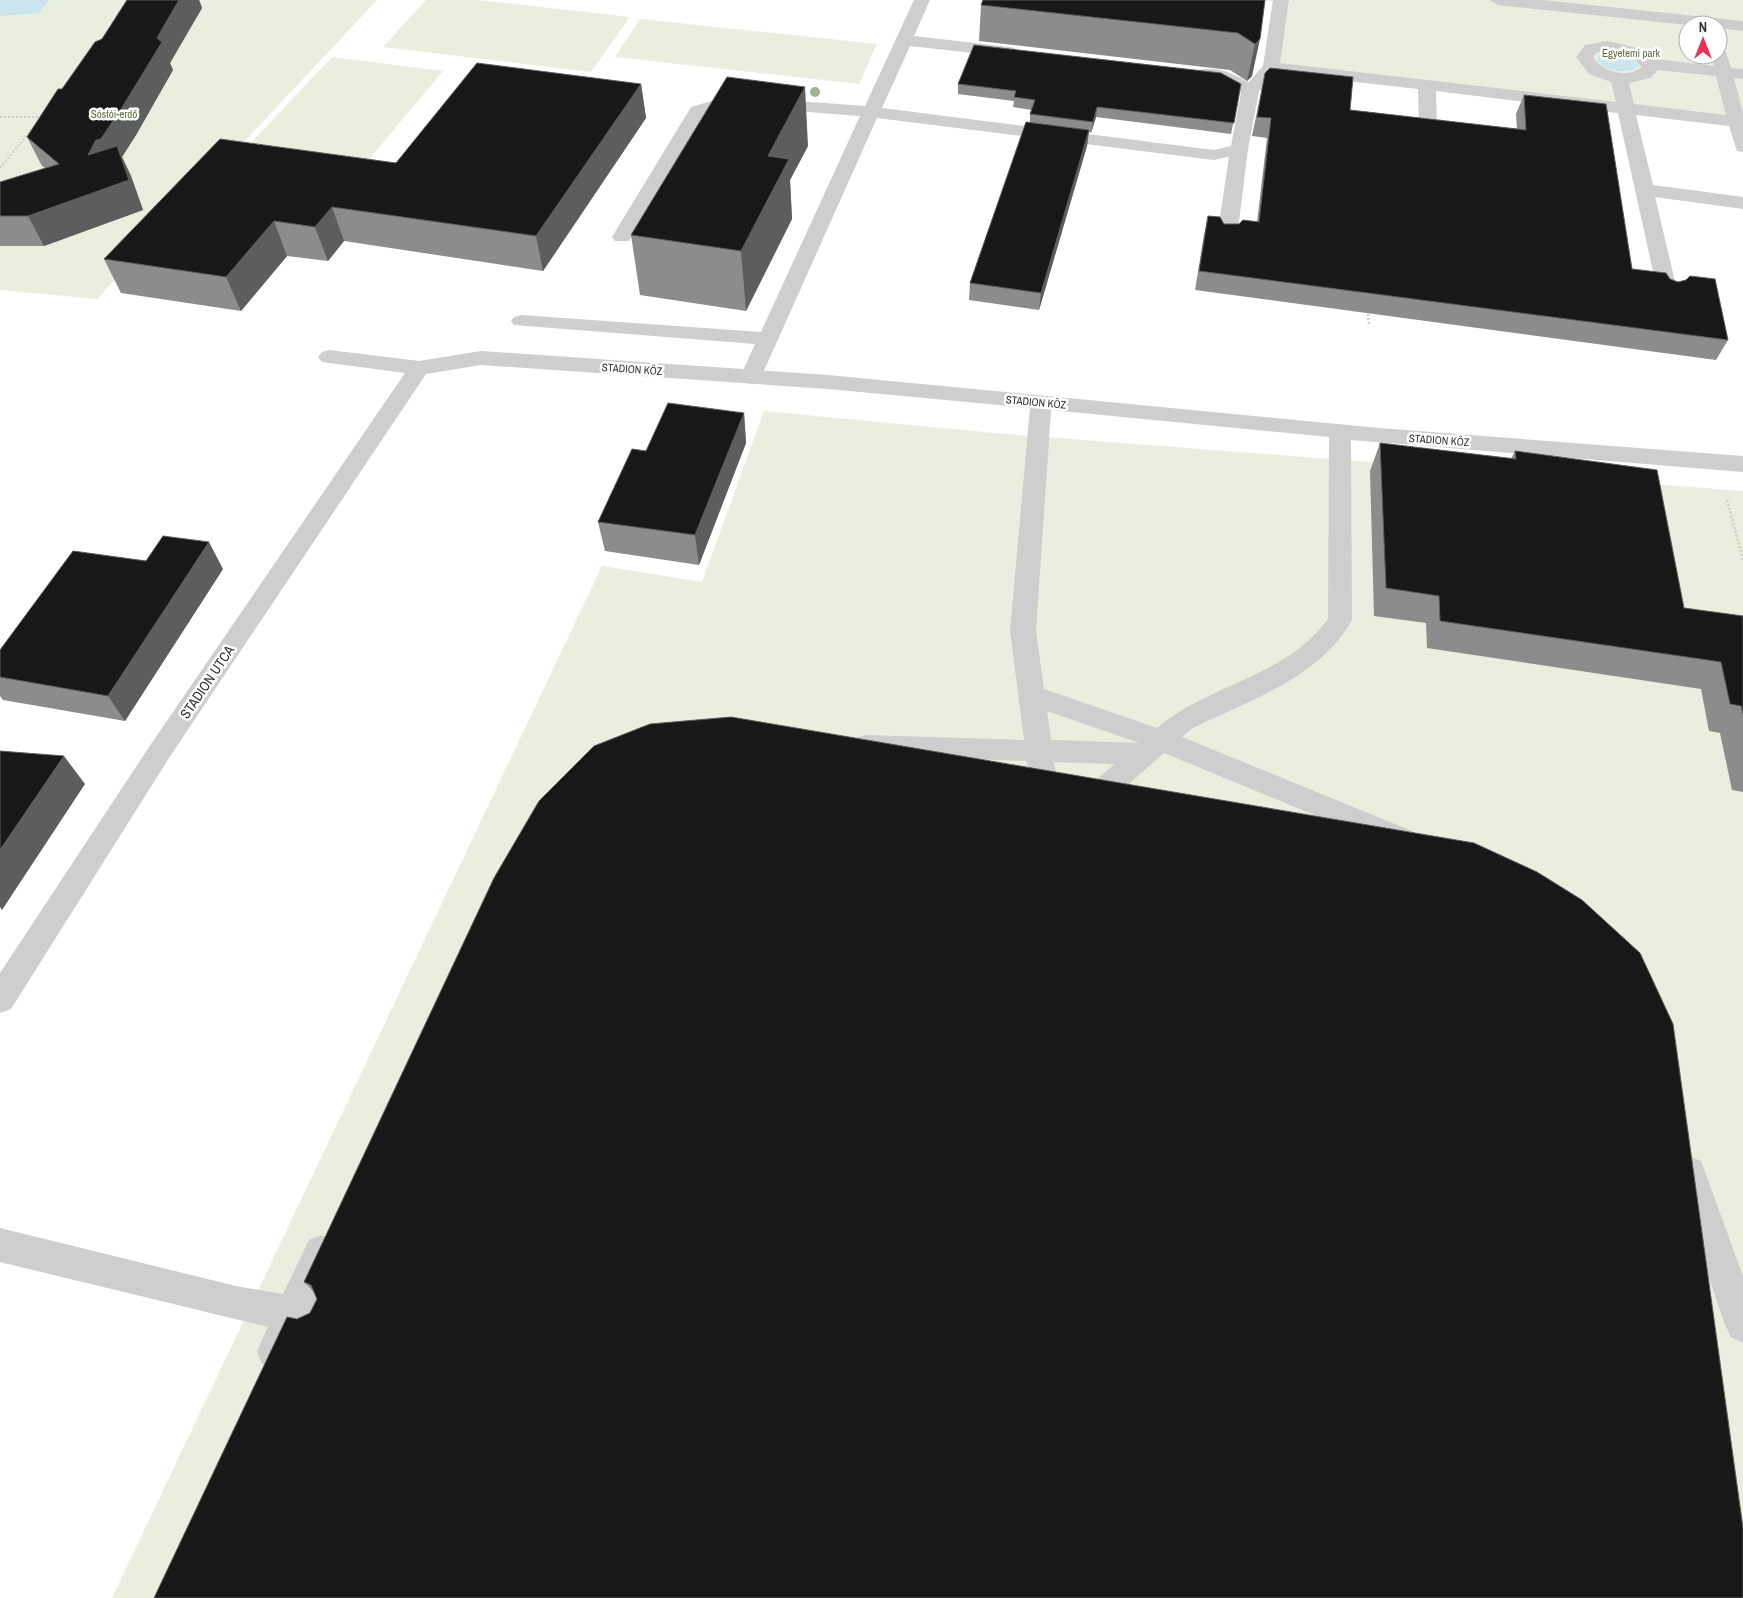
<svg xmlns="http://www.w3.org/2000/svg" width="1743" height="1598" font-family="'Archivo Narrow',sans-serif">
<style>
.green{fill:#e9eedf;fill-rule:evenodd}
.water{fill:#cbe5ef}
.lines{fill:none;stroke-linecap:round;stroke-linejoin:round}
.path-far1{stroke:#cecece;stroke-width:2;stroke-dasharray:2 2;stroke-linecap:butt}
.path{stroke:#cecece;stroke-width:2.5;stroke-dasharray:2 2;stroke-linecap:butt}
.lane{fill:#cecece;fill-rule:evenodd}
.street{fill:#cecece;fill-rule:evenodd}
.tree{fill:#a4b094}
.wall{fill:#8c8c8c}
.shaded-wall{fill:#5d5d5d}
.building{fill:#181818;stroke:#5d5d5d}
.labels{text-anchor:middle;dominant-baseline:central;stroke-width:5;stroke-linejoin:round;paint-order:stroke}
.far-park-label{font-size:11px;fill:#5a703c;stroke:#fff}
.far-street-label{font-size:11px;fill:#313131;stroke:#fff}
.street-label{font-size:14px;fill:#313131;stroke:#fff}
</style>
<rect width="100%" height="100%" fill="#fff"/>
<path class="green" d="M 0,0 L 377,0 L 97,299 L 0,290 Z
M 426,0 L 478,0 L 630,17 L 591,72 L 383,47 Z
M 1255,0 L 1743,0 L 1743,135 L 1740,124 L 1277,65 L 1281,2 ZM 1688,25 L 1718,25 L 1718,55 L 1688,55 Z
M 640,19 L 877,44 L 859,84 L 615,57 Z
M 332,57 L 443,71 L 349,183 L 229,166 Z
M 764,411 L 995,433 L 1743,491 L 1743,1598 L 112,1598 L 602,566 L 702,582 Z"/>
<path class="water" d="M 0,0 L 49,0 L 40,13 L 0,16 Z
M 1612,52 L 1631,56 L 1638,66 C 1628,76 1603,71 1597,59 L 1601,53 Z"/>
<g class="lines">
<path class="path-far1" d="M 0,117 L 42,117
M 0,168 L 37,123"/>
<path class="path" d="M 1368,314 L 1369,325
M 1727,500 L 1743,560"/>
<path class="lane" d="M 914,0 L 930,0 L 914,36 L 1009,47 L 1015,48 L 1017,52 L 1015,56 L 1009,57 L 910,46 L 882,108 L 1214,150 L 1231,146 L 1241,93 L 1220,81 L 1200,78 L 1198,74 L 1200,70 C 1221,65 1239,77 1256,87 L 1259,91 L 1248,149 L 1245,153 L 1214,160 L 877,118 L 759,382 L 751,384 L 743,382 L 740,377 L 755,344 L 514,325 L 511,321 L 514,317 L 521,315 L 761,332 L 860,116 L 730,106 L 704,115 L 629,241 L 615,241 L 612,237 L 691,107 L 729,96 L 865,106 Z"/>
<path class="street" d="M 1273,0 L 1289,0 L 1280,63 L 1616,102 L 1611,82 L 1589,74 L 1576,57 L 1585,45 L 1608,41 L 1645,50 L 1655,59 L 1714,66 L 1711,55 L 1718,55 L 1718,45 L 1724,46 L 1731,68 L 1743,69 L 1743,79 L 1734,78 L 1743,113 L 1743,152 L 1737,151 L 1729,126 L 1636,115 L 1653,185 L 1743,197 L 1743,209 L 1655,197 L 1678,294 L 1675,298 L 1668,300 L 1661,298 L 1658,294 L 1618,113 L 1436,91 L 1437,126 L 1434,130 L 1422,130 L 1419,126 L 1418,89 L 1275,73 L 1256,95 L 1244,95 L 1241,91 L 1263,66 ZM 1608,51 L 1633,58 L 1642,67 C 1628,79 1602,72 1593,57 L 1596,53 ZM 1658,70 L 1716,76 L 1726,115 L 1634,104 L 1629,83 L 1650,78 Z
M 1490,0 L 1543,0 L 1743,21 L 1743,31 L 1718,28 L 1718,25 L 1688,25 L 1498,5 Z
M 1239,144 L 1245,145 L 1248,149 L 1237,238 L 1234,242 L 1220,242 L 1217,238 L 1230,149 L 1233,145 Z
M 329,350 L 419,361 L 481,351 L 828,375 L 1379,428 L 1743,456 L 1743,472 L 1351,440 L 1352,620 C 1320,678 1248,701 1191,729 L 1182,737 L 1412,831 L 1416,839 L 1412,847 L 1402,851 L 1164,753 L 1106,804 L 1096,807 L 1086,804 L 1082,796 L 1086,788 L 1115,764 L 1054,762 L 1058,788 L 1054,796 L 1044,799 L 1034,796 L 1030,788 L 1027,761 L 865,755 L 856,752 L 852,745 L 856,738 L 865,735 L 1024,740 L 1010,631 L 1030,408 L 828,389 L 481,365 L 426,374 L 169,758 L 11,1009 L 0,1013 L 0,973 L 151,744 L 405,373 L 322,362 L 318,357 L 322,352 ZM 1051,410 L 1329,437 L 1328,619 C 1286,677 1209,684 1157,728 L 1044,689 L 1036,631 ZM 1047,711 L 1139,743 L 1051,740 Z
M 1689,1156 L 1701,1161 L 1743,1276 L 1743,1343 L 1731,1337 L 1725,1325 L 1673,1172 L 1677,1161 Z
M 0,1228 L 236,1286 L 283,1294 L 309,1240 L 321,1235 L 333,1240 L 338,1252 L 316,1302 L 322,1305 L 328,1317 L 322,1329 L 310,1335 L 302,1333 L 288,1364 L 275,1369 L 262,1364 L 257,1351 L 268,1327 L 0,1262 Z"/>
</g>
<circle class="tree" cx="815" cy="92" r="5"/>
<path class="wall" d="M 127,0 L 199,0 L 202,8 L 170,63 L 173,70 L 136,135 L 122,157 L 131,176 L 143,210 L 44,246 L 0,246 L 0,182 L 45,168 L 42,166 L 27,137 L 62,89 L 102,39 Z
M 1265,0 L 1252,76 L 1247,81 L 1230,70 L 979,41 L 981,5 Z
M 1265,73 L 1350,110 L 1517,129 L 1516,114 L 1524,95 L 1632,269 L 1670,279 L 1728,340 L 1716,360 L 1195,290 L 1204,235 L 1208,216 L 1224,224 L 1239,224 L 1257,222 L 1267,138 L 1252,136 Z
M 641,84 L 646,118 L 543,271 L 344,241 L 328,261 L 287,256 L 241,311 L 121,293 L 104,259 L 396,163 Z
M 958,84 L 1241,84 L 1231,134 L 1096,117 L 1091,133 L 1089,132 L 1087,146 L 1039,310 L 969,300 L 970,283 L 1030,123 L 1030,114 L 1032,110 L 1013,107 L 1014,101 L 958,94 Z
M 808,146 L 790,180 L 792,219 L 746,311 L 640,295 L 631,235 Z
M 744,413 L 746,443 L 699,565 L 605,551 L 598,522 L 646,451 Z
M 1380,443 L 1511,459 L 1515,451 L 1684,608 L 1743,616 L 1743,792 L 1732,790 L 1720,733 L 1709,731 L 1701,689 L 1427,648 L 1426,623 L 1374,616 L 1370,471 Z
M 146,561 L 223,569 L 125,721 L 3,700 L 0,696 L 0,650 Z
M 1474,843 L 297,1319 L 310,1313 L 317,1299 L 313,1291 L 304,1282 Z"/>
<path class="shaded-wall" d="M 179,0 L 199,0 L 202,8 L 170,63 L 173,70 L 136,135 L 122,157 L 131,176 L 143,210 L 44,246 L 28,216 L 88,155 L 157,38 Z
M 1260,39 L 1252,76 L 1247,81 L 1255,44 Z
M 641,84 L 646,118 L 543,271 L 536,236 Z
M 805,87 L 808,146 L 790,180 L 792,219 L 746,311 L 741,251 L 768,156 Z
M 1097,107 L 1096,117 L 1091,133 L 1093,122 Z
M 1089,130 L 1087,146 L 1039,310 L 1041,293 Z
M 332,207 L 344,241 L 328,261 L 315,227 Z
M 274,221 L 287,256 L 241,311 L 226,277 Z
M 744,413 L 746,443 L 699,565 L 695,535 Z
M 209,542 L 223,569 L 125,721 L 108,696 Z
M 64,756 L 85,784 L 2,910 L 0,907 L 0,850 Z"/>
<path class="building" d="M 127,0 L 179,0 L 157,38 L 162,42 L 123,106 L 101,139 L 96,140 L 88,155 L 117,146 L 129,180 L 28,216 L 0,216 L 0,182 L 59,164 L 27,137 L 58,89 L 62,89 L 95,42 L 102,39 Z
M 983,0 L 1265,0 L 1260,39 L 1255,44 L 1238,33 L 981,5 Z
M 974,45 L 1221,73 L 1241,84 L 1234,123 L 1097,107 L 1093,122 L 1030,114 L 1035,100 L 1014,97 L 1016,91 L 958,84 Z
M 477,63 L 641,84 L 536,236 L 332,207 L 315,227 L 274,221 L 226,277 L 104,259 L 220,139 L 396,163 Z
M 1270,68 L 1353,77 L 1350,110 L 1526,130 L 1524,95 L 1606,104 L 1632,269 L 1666,273 L 1670,279 L 1678,282 L 1686,280 L 1690,276 L 1715,279 L 1728,340 L 1199,271 L 1208,216 L 1220,217 L 1224,224 L 1239,224 L 1243,220 L 1259,222 L 1271,118 L 1257,117 L 1265,73 Z
M 727,77 L 805,87 L 768,156 L 789,159 L 741,251 L 631,235 Z
M 1026,122 L 1089,130 L 1041,293 L 970,283 Z
M 668,403 L 744,413 L 695,535 L 598,522 L 632,449 L 646,451 Z
M 1380,443 L 1516,459 L 1515,451 L 1657,470 L 1684,608 L 1743,616 L 1743,714 L 1741,706 L 1730,704 L 1721,662 L 1440,621 L 1439,596 L 1386,588 Z
M 163,536 L 209,542 L 108,696 L 0,677 L 0,650 L 73,551 L 146,561 Z
M 731,717 L 1474,843 L 1537,872 L 1582,900 L 1640,953 L 1673,1024 L 1743,1528 L 1743,1598 L 154,1598 L 287,1317 L 297,1319 L 310,1313 L 317,1299 L 311,1285 L 304,1282 L 494,878 L 539,801 L 594,746 L 650,724 Z
M 0,751 L 64,756 L 0,850 Z"/>
<g class="labels">
<g class="far-park-label">
<text x="1631" y="53">Egyetemi park</text>
<text x="114" y="114">Sóstói-erdő</text>
</g>
<g class="far-street-label">
<text transform="translate(632 369) rotate(4)">STADION KÖZ</text>
<text transform="translate(1036 402) rotate(5)">STADION KÖZ</text>
<text transform="translate(1439 440) rotate(4)">STADION KÖZ</text>
</g>
<g class="street-label">
<text transform="translate(207 682) rotate(-56)">STADION UTCA</text>
</g>
</g>
<g transform="translate(1703 40)"><circle r="24" fill="#ffffff" stroke="#adadad"/>
<path d="M0-4L9 19L0 12L-9 19Z" fill="#ed2f51"/>
<text y="-8" font-size="14" font-weight="bold" text-anchor="middle" fill="#313131">N</text>
</g>
</svg>
